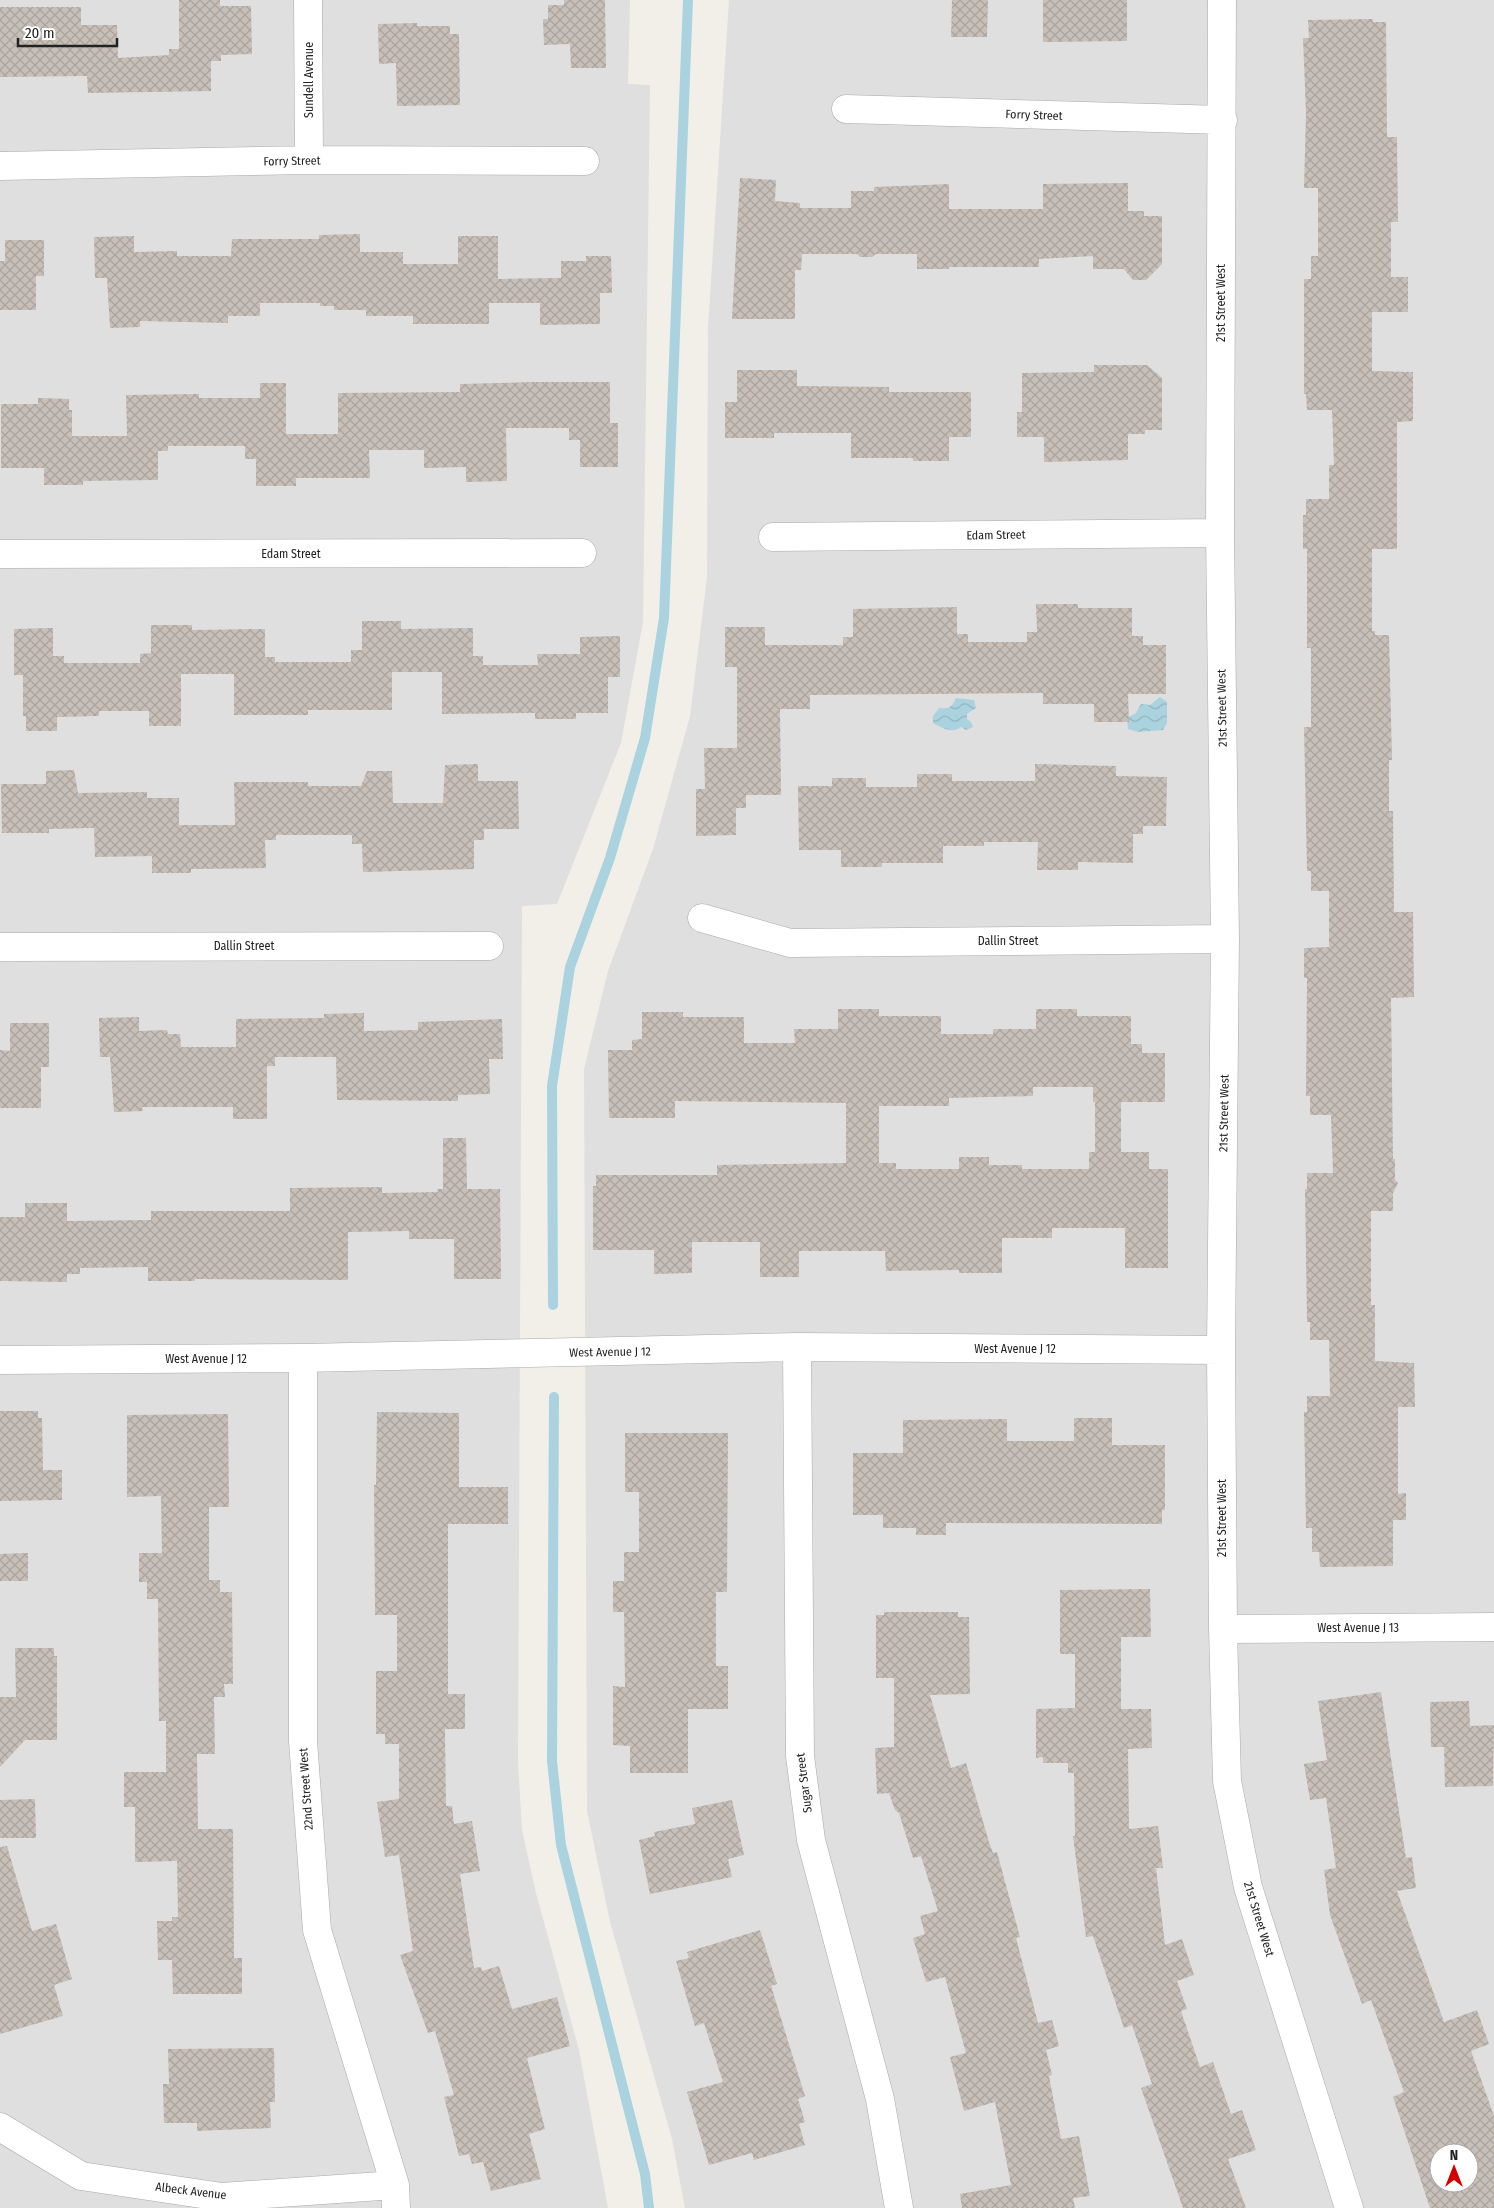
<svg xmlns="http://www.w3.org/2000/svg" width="1494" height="2208" font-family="'Fira Sans Condensed',sans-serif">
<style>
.residential{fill:#e0dfdf;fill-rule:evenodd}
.water{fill:url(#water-waves)}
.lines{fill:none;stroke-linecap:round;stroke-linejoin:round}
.stream{stroke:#aad3df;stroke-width:10}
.building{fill:url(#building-cross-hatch);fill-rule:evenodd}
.minor-casing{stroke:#a9a9a9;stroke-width:29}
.minor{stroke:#fff;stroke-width:28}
.labels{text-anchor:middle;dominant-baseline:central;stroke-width:4;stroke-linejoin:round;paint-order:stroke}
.street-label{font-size:12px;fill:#222;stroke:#fff}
</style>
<defs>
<pattern id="water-waves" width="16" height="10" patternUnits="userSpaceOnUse" patternTransform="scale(1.25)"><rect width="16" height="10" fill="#aad3df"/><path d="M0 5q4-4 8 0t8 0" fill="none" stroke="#92b5bf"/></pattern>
<pattern id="building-cross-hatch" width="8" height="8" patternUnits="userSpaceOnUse" patternTransform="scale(1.25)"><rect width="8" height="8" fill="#c7bfb8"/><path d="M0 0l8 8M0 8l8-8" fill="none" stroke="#aba49e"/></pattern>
</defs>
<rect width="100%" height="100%" fill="#f2efe9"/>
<path class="residential" d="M 0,0 L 630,0 L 628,84 L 650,85 L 643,622 L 621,743 L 557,904 L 522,906 L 518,1762 L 522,1830 L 536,1893 L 579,2050 L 608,2208 L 0,2208 Z
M 729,0 L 1494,0 L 1494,2208 L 685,2208 L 672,2139 L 610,1922 L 587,1811 L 584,1069 L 608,971 L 653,849 L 690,716 L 707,577 L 708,328 ZM 1439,2153 L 1469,2153 L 1469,2183 L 1439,2183 Z"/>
<path class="water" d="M 1160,697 L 1167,702 L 1167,723 L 1163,730 L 1138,732 L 1128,729 L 1127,718 L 1136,713 L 1141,704 L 1150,705 Z
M 956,698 L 974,700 L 976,708 L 967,714 L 967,719 L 971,722 L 973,727 L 966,730 L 961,727 C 952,734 942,728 933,723 L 933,716 L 939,708 C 950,709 952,707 956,698 Z"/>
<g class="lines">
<path class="stream" d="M 553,1305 L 552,1086 L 570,967 L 610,858 L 645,738 L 664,618 L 688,0
M 554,1397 L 552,1761 L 561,1845 L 645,2174 L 649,2208"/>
</g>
<path class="building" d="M 179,0 L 220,0 L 220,6 L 251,6 L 252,54 L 221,55 L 221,61 L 211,61 L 211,91 L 88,93 L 87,76 L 0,77 L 0,7 L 81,7 L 81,25 L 117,25 L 118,58 L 169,55 L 169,49 L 179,49 Z
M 564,0 L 605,0 L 606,68 L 571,68 L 570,44 L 544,45 L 543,19 L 548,19 L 548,5 L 564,5 Z
M 952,0 L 988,0 L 987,37 L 951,37 Z
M 1043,0 L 1127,0 L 1127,41 L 1043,42 Z
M 1373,19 L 1373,22 L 1386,22 L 1387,137 L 1397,137 L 1398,222 L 1391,222 L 1391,277 L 1408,277 L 1408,312 L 1372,312 L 1372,371 L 1413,372 L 1413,421 L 1397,422 L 1397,549 L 1372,549 L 1372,631 L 1375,631 L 1375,635 L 1389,635 L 1392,760 L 1389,760 L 1389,811 L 1393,811 L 1394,912 L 1413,912 L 1414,997 L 1391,998 L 1393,1159 L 1395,1159 L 1395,1180 L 1398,1183 L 1393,1193 L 1393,1211 L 1371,1211 L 1371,1305 L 1375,1305 L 1375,1361 L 1414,1363 L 1415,1407 L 1398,1407 L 1398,1494 L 1406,1493 L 1406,1520 L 1393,1520 L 1393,1566 L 1320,1567 L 1319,1552 L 1312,1552 L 1312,1528 L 1306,1528 L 1304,1412 L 1307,1412 L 1307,1396 L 1330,1396 L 1329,1340 L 1310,1340 L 1310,1322 L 1307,1322 L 1305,1189 L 1307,1189 L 1307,1173 L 1333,1173 L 1331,1115 L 1310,1115 L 1310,1096 L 1306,1096 L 1307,978 L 1304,978 L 1304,948 L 1329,947 L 1329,891 L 1311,891 L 1311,871 L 1307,871 L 1304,727 L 1311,727 L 1311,648 L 1307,648 L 1307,549 L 1303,549 L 1303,515 L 1306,515 L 1306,499 L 1329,499 L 1329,465 L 1334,465 L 1332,410 L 1307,410 L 1306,394 L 1304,394 L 1304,279 L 1311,279 L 1311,256 L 1318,256 L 1318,188 L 1304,188 L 1306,113 L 1303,38 L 1309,38 L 1308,20 Z
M 417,23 L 417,26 L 450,26 L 450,34 L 459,34 L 460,105 L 397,106 L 396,63 L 379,64 L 378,24 Z
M 740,178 L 776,180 L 775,201 L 800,203 L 800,208 L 851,208 L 851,191 L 874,191 L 874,187 L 949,184 L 949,209 L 1043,209 L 1043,184 L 1128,183 L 1128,211 L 1144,211 L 1144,216 L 1162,216 L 1162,264 L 1146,280 L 1133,280 L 1124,269 L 1093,269 L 1093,256 L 1039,259 L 1039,267 L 949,267 L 949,269 L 917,269 L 917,254 L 876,254 L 872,257 L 860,257 L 857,254 L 802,254 L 801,270 L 795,270 L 795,319 L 732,319 Z
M 360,234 L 360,252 L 403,252 L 403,264 L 458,264 L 458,236 L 498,236 L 498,279 L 561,278 L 561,261 L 586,261 L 586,256 L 611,256 L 612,293 L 600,293 L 600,324 L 540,325 L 540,303 L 489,303 L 489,324 L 413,324 L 413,316 L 366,316 L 366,310 L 334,310 L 334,306 L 320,306 L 320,303 L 260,303 L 260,316 L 228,316 L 228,323 L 140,321 L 140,327 L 110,328 L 107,278 L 95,278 L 94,237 L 134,236 L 134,252 L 177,251 L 177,256 L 231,256 L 232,239 L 319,239 L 319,235 Z
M 5,240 L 44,240 L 44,276 L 36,276 L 36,310 L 0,310 L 0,261 L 5,261 Z
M 1094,365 L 1147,365 L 1162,378 L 1162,430 L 1145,430 L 1145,434 L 1128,434 L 1128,460 L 1044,462 L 1044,437 L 1017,437 L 1017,412 L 1022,412 L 1022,373 L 1094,372 Z
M 737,370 L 797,370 L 797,386 L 889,387 L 889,392 L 971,392 L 971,437 L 949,437 L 949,461 L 913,461 L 913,458 L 851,458 L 851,433 L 774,433 L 774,438 L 725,438 L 725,402 L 737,402 Z
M 534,382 L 610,382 L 610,423 L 618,423 L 618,467 L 580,467 L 580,440 L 569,440 L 569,428 L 506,428 L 507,481 L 466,482 L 466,467 L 424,468 L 424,450 L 369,450 L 370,478 L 296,478 L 296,486 L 256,486 L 256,459 L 245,459 L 245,446 L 168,446 L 168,451 L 158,451 L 158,480 L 83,481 L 83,485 L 44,485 L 44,468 L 1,468 L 1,404 L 38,404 L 38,398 L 69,399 L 69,410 L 72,410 L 72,436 L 127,436 L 126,395 L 199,394 L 199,398 L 260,398 L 260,383 L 286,383 L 286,434 L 338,434 L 338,393 L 460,392 L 460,384 Z
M 1036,604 L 1078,604 L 1078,608 L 1132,608 L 1132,636 L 1143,636 L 1143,645 L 1166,645 L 1166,694 L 1128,694 L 1129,722 L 1094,722 L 1094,704 L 1043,704 L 1043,693 L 810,695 L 810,709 L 780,709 L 781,795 L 746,795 L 746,808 L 736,808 L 736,835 L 696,836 L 696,789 L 705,789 L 704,748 L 737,748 L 737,667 L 725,667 L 725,627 L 765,627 L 765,645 L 843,645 L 843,637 L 853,637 L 853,609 L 957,607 L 957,634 L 968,634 L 968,642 L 1027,642 L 1027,632 L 1037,632 Z
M 362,621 L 401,621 L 401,629 L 473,628 L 473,656 L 483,656 L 483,665 L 538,665 L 537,654 L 580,654 L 580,637 L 620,636 L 620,677 L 608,677 L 608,713 L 576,713 L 576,719 L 535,719 L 535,713 L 442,714 L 442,672 L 392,672 L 392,710 L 308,710 L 308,715 L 234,715 L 234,674 L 181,674 L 181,726 L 149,726 L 149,711 L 99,711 L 99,716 L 57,717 L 57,731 L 26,731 L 26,716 L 23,716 L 23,675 L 14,675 L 14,629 L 53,628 L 53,656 L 64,656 L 64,663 L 140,663 L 140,654 L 151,653 L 151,625 L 192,625 L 192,630 L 265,629 L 265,657 L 275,657 L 275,662 L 351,662 L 351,650 L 362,650 Z
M 478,764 L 478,781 L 518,781 L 519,829 L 484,829 L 484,840 L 474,840 L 474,869 L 363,872 L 362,844 L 352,844 L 352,835 L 276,835 L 276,840 L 265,840 L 266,868 L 191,869 L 191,873 L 152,873 L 152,856 L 95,857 L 94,828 L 49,829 L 49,833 L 2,833 L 1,784 L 46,784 L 46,771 L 74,770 L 78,793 L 147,792 L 147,798 L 179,798 L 179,825 L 235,825 L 234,782 L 308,782 L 308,786 L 361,786 L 367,771 L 392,771 L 393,803 L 443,803 L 445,765 Z
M 1035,764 L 1116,766 L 1116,776 L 1167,777 L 1166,826 L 1143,826 L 1143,834 L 1133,834 L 1133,863 L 1078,862 L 1078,870 L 1037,870 L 1038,842 L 984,842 L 984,846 L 943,846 L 943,863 L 882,863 L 882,867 L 841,867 L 841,850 L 799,850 L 798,786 L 832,786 L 832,778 L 866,778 L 866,787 L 917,787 L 917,774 L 952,774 L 952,781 L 1035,781 Z
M 838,1009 L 879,1009 L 879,1016 L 941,1016 L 941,1034 L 993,1034 L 993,1029 L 1036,1029 L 1036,1009 L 1077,1009 L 1077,1016 L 1131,1016 L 1131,1044 L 1142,1044 L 1142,1053 L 1165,1053 L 1165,1102 L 1121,1102 L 1121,1152 L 1149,1152 L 1149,1169 L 1168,1169 L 1168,1268 L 1125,1268 L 1125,1228 L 1052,1228 L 1052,1238 L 1002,1238 L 1002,1273 L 959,1273 L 959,1270 L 886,1271 L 885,1251 L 799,1251 L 799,1277 L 760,1277 L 760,1242 L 692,1242 L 692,1273 L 654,1274 L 654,1250 L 593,1250 L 593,1186 L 596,1186 L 596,1175 L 717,1175 L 717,1165 L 846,1163 L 846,1103 L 675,1101 L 675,1118 L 609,1118 L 608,1050 L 632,1050 L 632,1040 L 642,1039 L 642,1012 L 683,1012 L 683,1017 L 744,1017 L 744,1043 L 795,1043 L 794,1029 L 838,1029 ZM 1033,1087 L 1093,1087 L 1093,1102 L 1095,1102 L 1095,1152 L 1089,1152 L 1089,1169 L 1022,1169 L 1022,1165 L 989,1165 L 989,1157 L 959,1157 L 959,1169 L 896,1169 L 896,1163 L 879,1163 L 879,1106 L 949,1106 L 949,1098 L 1033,1096 Z
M 364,1013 L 364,1031 L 418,1030 L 418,1022 L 502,1019 L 503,1059 L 489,1059 L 490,1094 L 458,1095 L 458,1101 L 337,1100 L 336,1057 L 275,1057 L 275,1066 L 267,1066 L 267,1119 L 233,1119 L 233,1107 L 142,1107 L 143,1111 L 114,1112 L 110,1057 L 100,1057 L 99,1018 L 139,1017 L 139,1031 L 167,1030 L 168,1034 L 180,1034 L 181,1047 L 236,1047 L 236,1019 L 324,1018 L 324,1014 Z
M 10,1023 L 49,1023 L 49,1067 L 41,1067 L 41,1108 L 0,1108 L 0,1050 L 10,1051 Z
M 443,1138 L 466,1138 L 467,1189 L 500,1189 L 501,1279 L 454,1279 L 454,1239 L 409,1239 L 409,1231 L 348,1232 L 348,1280 L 195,1279 L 195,1281 L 148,1281 L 148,1267 L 80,1268 L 80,1274 L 67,1274 L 67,1282 L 0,1281 L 0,1217 L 25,1217 L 25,1203 L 67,1203 L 67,1221 L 151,1220 L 151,1211 L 290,1211 L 290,1188 L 382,1187 L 382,1193 L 438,1192 L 437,1189 L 443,1189 Z
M 0,1411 L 38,1411 L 38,1418 L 42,1418 L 43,1470 L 62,1470 L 62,1500 L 0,1501 Z
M 377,1412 L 459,1413 L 459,1487 L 508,1487 L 508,1524 L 448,1524 L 448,1694 L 465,1694 L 465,1729 L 445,1729 L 446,1806 L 452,1806 L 454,1824 L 472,1821 L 480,1871 L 460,1874 L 474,1968 L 481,1967 L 482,1971 L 499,1966 L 512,2009 L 557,1997 L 570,2046 L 527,2058 L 545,2129 L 529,2134 L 541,2179 L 491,2191 L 483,2162 L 472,2164 L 469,2154 L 459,2156 L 444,2097 L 454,2095 L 435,2031 L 428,2033 L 400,1955 L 413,1951 L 399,1855 L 385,1857 L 377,1802 L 399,1799 L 399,1744 L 385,1744 L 385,1734 L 376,1734 L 376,1671 L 397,1671 L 397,1615 L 375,1615 L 374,1485 L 376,1485 Z
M 228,1414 L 229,1507 L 209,1507 L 209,1580 L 220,1580 L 220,1592 L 232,1592 L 233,1684 L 224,1684 L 225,1697 L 214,1697 L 215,1754 L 197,1754 L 198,1829 L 233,1829 L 234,1958 L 242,1958 L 242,1994 L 173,1994 L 172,1960 L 158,1960 L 157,1921 L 172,1921 L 172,1917 L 178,1917 L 177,1861 L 135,1862 L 135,1807 L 124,1807 L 124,1772 L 166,1772 L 166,1721 L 159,1721 L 158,1599 L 147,1599 L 147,1582 L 139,1582 L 139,1553 L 162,1553 L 161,1496 L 127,1497 L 127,1415 Z
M 1074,1418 L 1112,1418 L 1112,1445 L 1165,1445 L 1165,1510 L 1162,1510 L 1162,1524 L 946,1523 L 946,1535 L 916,1535 L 916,1528 L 883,1528 L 883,1515 L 853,1515 L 853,1453 L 903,1453 L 903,1420 L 1007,1419 L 1007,1441 L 1074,1441 Z
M 625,1433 L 728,1433 L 727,1592 L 716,1592 L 716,1666 L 728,1666 L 728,1709 L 688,1709 L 688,1773 L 630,1773 L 630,1746 L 613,1745 L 613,1686 L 625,1687 L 624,1612 L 613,1612 L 613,1581 L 624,1581 L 624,1552 L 639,1552 L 639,1492 L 625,1492 Z
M 28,1553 L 28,1581 L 0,1581 L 0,1554 Z
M 1150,1589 L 1151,1637 L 1121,1637 L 1121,1709 L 1151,1709 L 1152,1748 L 1128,1749 L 1129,1829 L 1158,1826 L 1163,1868 L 1156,1868 L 1165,1945 L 1182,1939 L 1194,1975 L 1177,1981 L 1187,2009 L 1181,2011 L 1200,2067 L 1213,2062 L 1231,2114 L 1242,2110 L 1256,2150 L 1228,2159 L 1246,2208 L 1183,2208 L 1141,2088 L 1152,2084 L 1132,2025 L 1124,2028 L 1093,1936 L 1086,1937 L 1073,1836 L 1075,1836 L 1074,1773 L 1068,1773 L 1068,1763 L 1043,1763 L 1043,1757 L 1036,1758 L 1036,1709 L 1075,1708 L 1075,1654 L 1060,1654 L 1060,1590 Z
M 884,1612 L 958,1612 L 958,1617 L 969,1617 L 970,1694 L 930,1695 L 951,1768 L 966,1763 L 989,1842 L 993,1853 L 997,1852 L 1020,1937 L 1016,1938 L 1038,2023 L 1052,2020 L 1059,2046 L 1046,2050 L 1052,2075 L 1049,2076 L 1061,2139 L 1079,2136 L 1090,2196 L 1073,2198 L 1075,2208 L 962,2208 L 960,2194 L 1011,2185 L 995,2102 L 964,2111 L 950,2057 L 966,2053 L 945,1977 L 926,1982 L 913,1938 L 925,1934 L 920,1916 L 938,1911 L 921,1856 L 913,1858 L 899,1813 L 895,1810 L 889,1793 L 877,1794 L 875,1748 L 894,1747 L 894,1678 L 876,1678 L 876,1615 L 884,1615 Z
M 15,1648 L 54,1648 L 54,1656 L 57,1656 L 57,1740 L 25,1740 L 0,1767 L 0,1697 L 16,1697 Z
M 1381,1692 L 1406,1858 L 1412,1857 L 1416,1888 L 1397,1891 L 1444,2022 L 1477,2010 L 1489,2044 L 1471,2051 L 1494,2116 L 1494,2208 L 1430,2208 L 1393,2097 L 1404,2092 L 1371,2000 L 1362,2004 L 1330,1915 L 1324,1870 L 1336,1868 L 1326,1798 L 1310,1800 L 1304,1764 L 1327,1760 L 1318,1701 ZM 1439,2153 L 1469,2153 L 1469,2183 L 1439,2183 Z
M 1469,1701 L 1470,1726 L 1494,1725 L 1493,1786 L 1445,1787 L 1444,1747 L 1431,1747 L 1430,1702 Z
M 35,1799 L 36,1838 L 0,1838 L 0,1800 Z
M 732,1800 L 744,1855 L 728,1859 L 732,1877 L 650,1894 L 639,1840 L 655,1836 L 654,1832 L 695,1824 L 692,1808 Z
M 7,1846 L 32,1931 L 56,1924 L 72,1979 L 54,1985 L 63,2016 L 0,2034 L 0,1847 Z
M 760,1930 L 777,1984 L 771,1986 L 805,2096 L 798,2099 L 805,2122 L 799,2124 L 805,2145 L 754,2160 L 752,2153 L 709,2165 L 687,2092 L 723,2082 L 704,2023 L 695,2026 L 676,1961 L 689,1958 L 687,1952 Z
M 274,2048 L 275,2102 L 270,2102 L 271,2128 L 197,2131 L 197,2123 L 164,2123 L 163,2084 L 169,2084 L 168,2049 Z"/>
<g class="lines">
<g class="minor-casing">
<path id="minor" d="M 308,0 L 309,160
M 1222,0 L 1220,533 L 1225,939 L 1221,1350 L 1223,1629 L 1227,1781 L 1248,1887 L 1349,2208
M 846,109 L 1223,120
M 0,166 L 309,160 L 585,161
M 773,537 L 1220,533
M 0,554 L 582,553
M 702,918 L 790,943 L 1225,939
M 0,947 L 489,946
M 797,1347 L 800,1756 L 811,1840 L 880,2099 L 899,2208
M 303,1358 L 303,1741 L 317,1930 L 395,2185 L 396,2208
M 0,1360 L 303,1358 L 797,1347 L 1221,1350
M 1223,1629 L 1494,1627
M 0,2127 L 81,2176 L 222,2197 L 395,2185"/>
</g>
<use href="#minor" class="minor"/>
</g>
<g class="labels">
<g class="street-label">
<text transform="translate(309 80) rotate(-90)">Sundell Avenue</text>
<text transform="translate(1034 115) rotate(2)">Forry Street</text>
<text transform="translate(292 161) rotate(-1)">Forry Street</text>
<text transform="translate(1221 303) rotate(-90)">21st Street West</text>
<text transform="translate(996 535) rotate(-1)">Edam Street</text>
<text x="291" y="554">Edam Street</text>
<text transform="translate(1222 708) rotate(-91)">21st Street West</text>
<text x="1008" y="941">Dallin Street</text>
<text x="244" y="946">Dallin Street</text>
<text transform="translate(1224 1113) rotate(-89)">21st Street West</text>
<text x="1015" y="1349">West Avenue J 12</text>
<text transform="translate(610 1352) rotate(-1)">West Avenue J 12</text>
<text x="206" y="1359">West Avenue J 12</text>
<text transform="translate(1222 1518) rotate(-90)">21st Street West</text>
<text x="1358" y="1628">West Avenue J 13</text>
<text transform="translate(804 1783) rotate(-97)">Sugar Street</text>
<text transform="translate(306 1789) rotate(-94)">22nd Street West</text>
<text transform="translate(1259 1919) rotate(73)">21st Street West</text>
<text transform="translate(191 2191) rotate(7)">Albeck Avenue</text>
</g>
</g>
<g transform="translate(1454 2168)"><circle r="24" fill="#ffffff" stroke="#a7a7a7"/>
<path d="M0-4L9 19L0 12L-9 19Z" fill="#d40000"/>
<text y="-8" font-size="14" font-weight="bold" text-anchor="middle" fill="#222222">N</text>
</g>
<path d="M18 38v8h99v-8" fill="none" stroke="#222222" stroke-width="2.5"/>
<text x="25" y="38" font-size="15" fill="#222222" stroke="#ffffff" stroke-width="4" paint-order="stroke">20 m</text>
</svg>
